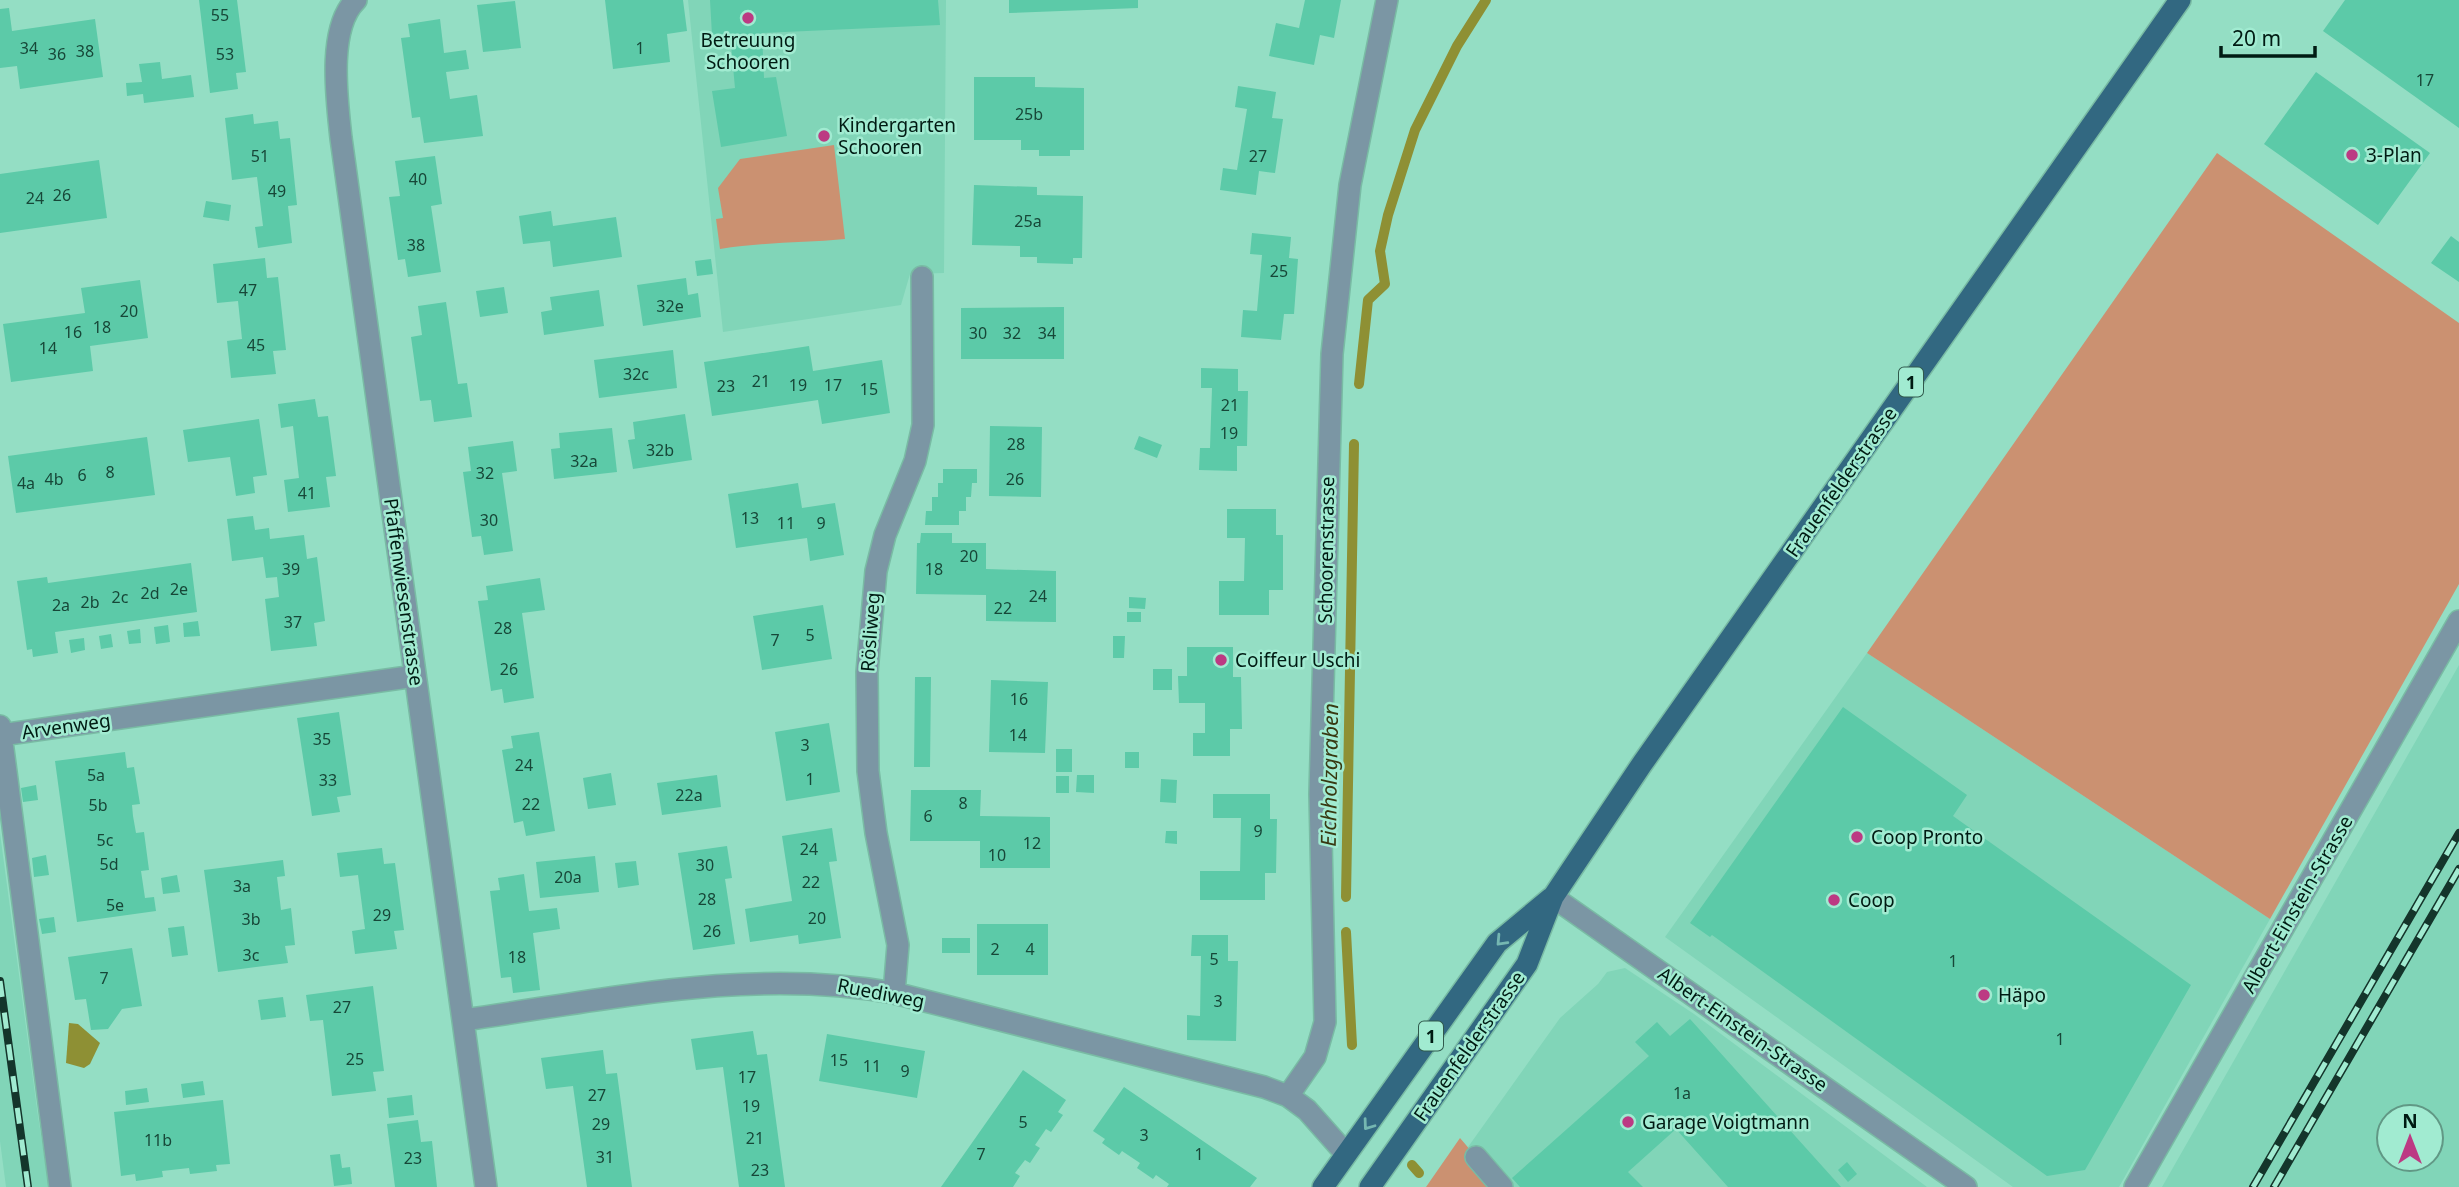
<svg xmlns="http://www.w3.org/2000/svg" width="2459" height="1187" font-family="'Noto Sans',sans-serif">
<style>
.built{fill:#81d5b8;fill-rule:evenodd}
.green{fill:#cb9171}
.water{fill:#8e9034}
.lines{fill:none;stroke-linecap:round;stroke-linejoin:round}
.stream{stroke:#8e9034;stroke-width:10}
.building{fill:#5ccaa8}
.street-casing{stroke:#79bba4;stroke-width:24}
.primary-casing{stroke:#79bba4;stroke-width:24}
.street{stroke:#7b96a4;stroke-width:21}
.primary{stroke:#326881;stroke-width:21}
.rail-casing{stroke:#14352b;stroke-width:8}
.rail{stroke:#a1ebd1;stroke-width:5;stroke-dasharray:16;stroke-linecap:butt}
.oneway{stroke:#75b7b1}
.poi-dot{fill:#bc3a83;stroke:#a1ebd1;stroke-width:2.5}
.labels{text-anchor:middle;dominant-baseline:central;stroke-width:5;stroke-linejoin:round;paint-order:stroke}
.number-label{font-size:16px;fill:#174738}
.shield{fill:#a1ebd1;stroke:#30594c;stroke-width:2}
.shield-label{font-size:18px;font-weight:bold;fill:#001b13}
.poi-label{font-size:19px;fill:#001b13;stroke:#a1ebd1;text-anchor:start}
.street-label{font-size:19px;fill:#001b13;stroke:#a1ebd1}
.water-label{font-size:21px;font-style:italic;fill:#383912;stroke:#a1ebd1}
</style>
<rect width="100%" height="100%" fill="#94dec4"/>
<path class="built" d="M 688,0 L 946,0 L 944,273 L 910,274 L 901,305 L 723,332 Z
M 1867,653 L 2270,919 L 2119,1187 L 2013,1187 L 1665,937 Z
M 2459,665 L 2459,1187 L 2162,1187 ZM 2389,1117 L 2431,1117 L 2431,1159 L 2389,1159 Z
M 0,833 L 38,1116 L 49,1187 L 6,1187 L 0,1141 Z
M 1625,968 L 1694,1014 L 1927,1187 L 1502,1187 L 1468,1147 L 1560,1018 L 1598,984 L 1607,972 Z"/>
<path class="green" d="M 834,145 L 845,239 C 803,243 761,242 720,249 L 716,219 L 723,218 L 718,188 L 740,159 Z
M 2217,153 L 2459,323 L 2459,584 L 2270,919 L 1867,653 Z
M 1460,1138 L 1502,1187 L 1426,1187 Z"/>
<path class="water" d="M 69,1023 L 78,1024 L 100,1043 L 90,1064 L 84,1068 L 66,1063 Z"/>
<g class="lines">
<path class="stream" d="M 1359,384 L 1368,300 L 1385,284 L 1380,251 L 1388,215 L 1415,130 L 1457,46 L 1486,0
M 1346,897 L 1354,444
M 1346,932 L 1352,1045
M 1412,1165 L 1419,1173"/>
</g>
<path class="building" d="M 199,0 L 237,0 L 246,72 L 236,73 L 238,89 L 210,93 Z
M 605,0 L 683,0 L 687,31 L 667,34 L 670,62 L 613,69 Z
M 710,0 L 938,0 L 940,25 L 762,33 L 764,78 L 776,77 L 787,136 L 721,147 L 712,91 L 735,88 L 730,34 L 712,35 Z
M 1009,0 L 1138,0 L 1138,8 L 1009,13 Z
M 1305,0 L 1341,0 L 1334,38 L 1320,35 L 1314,65 L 1269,56 L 1276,23 L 1299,28 Z
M 2345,0 L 2459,0 L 2459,128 L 2323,31 Z
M 515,1 L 521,48 L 483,52 L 477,5 Z
M 9,8 L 12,31 L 95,19 L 103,77 L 20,89 L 17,66 L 0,68 L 0,9 Z
M 440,19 L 444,53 L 466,50 L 469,69 L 446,72 L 450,99 L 477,95 L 483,136 L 424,143 L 420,117 L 412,118 L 401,38 L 410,37 L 408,24 Z
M 160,62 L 162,79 L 191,75 L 194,97 L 144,103 L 143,94 L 127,96 L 126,83 L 142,82 L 139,64 Z
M 2316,72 L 2430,153 L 2378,225 L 2264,144 Z
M 974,77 L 1035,77 L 1035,87 L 1084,88 L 1084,150 L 1070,150 L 1070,156 L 1039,156 L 1039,150 L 1021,150 L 1021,140 L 974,140 Z
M 1238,86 L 1276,92 L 1272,118 L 1283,119 L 1275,173 L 1259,171 L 1256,195 L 1220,190 L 1223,168 L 1237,170 L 1247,109 L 1235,107 Z
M 253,114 L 254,124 L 278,121 L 280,139 L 290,138 L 297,205 L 288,206 L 292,243 L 258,248 L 255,227 L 263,226 L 257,177 L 232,180 L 225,118 Z
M 435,156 L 442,204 L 431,206 L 441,272 L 408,277 L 405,259 L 398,260 L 389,197 L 400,196 L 395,161 Z
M 99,160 L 107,218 L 0,233 L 0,174 Z
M 974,185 L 1037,187 L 1037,195 L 1083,196 L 1082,258 L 1073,258 L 1073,264 L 1037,263 L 1037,257 L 1020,257 L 1020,246 L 972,245 Z
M 206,201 L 231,205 L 229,221 L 203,217 Z
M 551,211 L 553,226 L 616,217 L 622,257 L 553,267 L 550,241 L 523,244 L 519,216 Z
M 1252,233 L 1291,237 L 1289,258 L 1298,259 L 1294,314 L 1284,314 L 1281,340 L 1241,337 L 1243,310 L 1257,311 L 1262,255 L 1250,254 Z
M 2451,236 L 2459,242 L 2459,282 L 2431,263 Z
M 265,258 L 267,278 L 278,277 L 286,350 L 273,351 L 276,374 L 231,378 L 227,341 L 242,339 L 238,301 L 217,303 L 213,264 Z
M 711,259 L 713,274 L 697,276 L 695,261 Z
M 686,278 L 688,295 L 698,293 L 701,317 L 643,326 L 637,285 Z
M 140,280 L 148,338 L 90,346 L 93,371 L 11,382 L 3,324 L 85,313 L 81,288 Z
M 504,287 L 508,313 L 480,317 L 476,291 Z
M 599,290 L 604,326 L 544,335 L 541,312 L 552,310 L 550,297 Z
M 446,302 L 458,384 L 467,383 L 472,417 L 434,422 L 431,400 L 420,401 L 411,337 L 422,335 L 418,306 Z
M 1064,307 L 1064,359 L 961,359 L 961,308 Z
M 809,346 L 813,371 L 882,360 L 890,413 L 822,424 L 818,400 L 712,416 L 704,362 Z
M 673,350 L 677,388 L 599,398 L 594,360 Z
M 1201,368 L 1238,369 L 1238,391 L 1248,391 L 1247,446 L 1237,446 L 1237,471 L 1199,470 L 1200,448 L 1210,448 L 1212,388 L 1201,388 Z
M 315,399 L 318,417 L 328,416 L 336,476 L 326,477 L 330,507 L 288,512 L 284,480 L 299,478 L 293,426 L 281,428 L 278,404 Z
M 685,414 L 692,460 L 633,469 L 628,440 L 635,439 L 633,422 Z
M 259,419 L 267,475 L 253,477 L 255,493 L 236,496 L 230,457 L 188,462 L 183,430 Z
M 990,426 L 1042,427 L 1041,497 L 989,496 Z
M 612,428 L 617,472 L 554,479 L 551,449 L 560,448 L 559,433 Z
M 1139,436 L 1162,445 L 1157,458 L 1134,449 Z
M 147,437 L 155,495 L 16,513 L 8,456 Z
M 513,441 L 517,471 L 502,473 L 513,551 L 484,555 L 481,536 L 472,537 L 463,472 L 471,471 L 468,447 Z
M 943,469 L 977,469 L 977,483 L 972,483 L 971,497 L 966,497 L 966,511 L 959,511 L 959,525 L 925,525 L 926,511 L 932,511 L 932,497 L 938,497 L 938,483 L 943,483 Z
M 798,483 L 802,508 L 835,503 L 844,555 L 810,561 L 807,538 L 736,548 L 728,494 Z
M 1227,509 L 1276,509 L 1276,535 L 1283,535 L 1283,590 L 1269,590 L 1269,615 L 1219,615 L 1219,581 L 1244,581 L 1245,538 L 1227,538 Z
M 253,516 L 255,530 L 269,528 L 270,539 L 304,535 L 307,559 L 317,557 L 325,621 L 314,623 L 317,646 L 271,651 L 265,599 L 279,597 L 277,577 L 266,578 L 263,557 L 232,561 L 227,519 Z
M 921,533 L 952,533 L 952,543 L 986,543 L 986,569 L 1056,571 L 1056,622 L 986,621 L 986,595 L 916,594 L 917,543 L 920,543 Z
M 191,563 L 197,612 L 55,632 L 58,653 L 33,657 L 32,649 L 27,650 L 17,581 L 47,577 L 48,583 Z
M 540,578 L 545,610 L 522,613 L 534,698 L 504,703 L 502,689 L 491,691 L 478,601 L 488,600 L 486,586 Z
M 1129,597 L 1146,598 L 1145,609 L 1129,608 Z
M 823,605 L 832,659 L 762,670 L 753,616 Z
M 1127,612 L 1141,612 L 1141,622 L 1127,622 Z
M 198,621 L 200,636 L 184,637 L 183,623 Z
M 168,625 L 170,642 L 156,644 L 154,627 Z
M 140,629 L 141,643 L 129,644 L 127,631 Z
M 111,634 L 113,647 L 101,649 L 99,636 Z
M 1113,636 L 1125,636 L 1124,658 L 1113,658 Z
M 84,638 L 85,650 L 71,653 L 69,640 Z
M 1187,647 L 1233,647 L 1233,677 L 1241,677 L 1242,729 L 1230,729 L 1230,756 L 1193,756 L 1193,733 L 1205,733 L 1205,703 L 1179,703 L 1178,676 L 1187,676 Z
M 1153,669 L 1172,669 L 1172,690 L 1153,690 Z
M 915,677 L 931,677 L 930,767 L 914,767 Z
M 991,680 L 1048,682 L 1045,753 L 989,752 Z
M 1843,707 L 1967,795 L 1953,816 L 2191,985 L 2085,1170 L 2047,1176 L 1712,935 L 1710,937 L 1690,923 Z
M 339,712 L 351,795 L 337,797 L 340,812 L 312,816 L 297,718 Z
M 829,723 L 840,792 L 786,801 L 775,732 Z
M 539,732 L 555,831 L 526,836 L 523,821 L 514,823 L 502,750 L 513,748 L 511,736 Z
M 1056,749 L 1072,749 L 1072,772 L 1056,772 Z
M 125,752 L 127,768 L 134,767 L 140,804 L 132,805 L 133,816 L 136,833 L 144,832 L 149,870 L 141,871 L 145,898 L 154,897 L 156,911 L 77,922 L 55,761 Z
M 1125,752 L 1139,752 L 1139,768 L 1125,768 Z
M 611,773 L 616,805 L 588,809 L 583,778 Z
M 717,775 L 721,807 L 662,815 L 657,783 Z
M 1077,775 L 1094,775 L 1094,793 L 1076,792 Z
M 1056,776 L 1069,776 L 1069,793 L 1056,793 Z
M 1161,779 L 1177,780 L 1176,803 L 1160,802 Z
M 36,785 L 38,800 L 23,802 L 21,788 Z
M 911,790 L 981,790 L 980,816 L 1050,817 L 1050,868 L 980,868 L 980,841 L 910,841 Z
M 1213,794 L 1270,794 L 1270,819 L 1277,819 L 1276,873 L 1265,873 L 1265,900 L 1200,900 L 1200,871 L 1240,871 L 1241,818 L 1213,818 Z
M 832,828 L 837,861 L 829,862 L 841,938 L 799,944 L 798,935 L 750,942 L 745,909 L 792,901 L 782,836 Z
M 1166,831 L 1177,831 L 1177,844 L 1165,843 Z
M 727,846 L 732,878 L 725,879 L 735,944 L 693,950 L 678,853 Z
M 382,848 L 384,864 L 395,863 L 404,930 L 394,931 L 397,949 L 355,954 L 352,931 L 365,929 L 358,875 L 340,877 L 337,853 Z
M 46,855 L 49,875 L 34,877 L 32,858 Z
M 595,856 L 599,892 L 540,898 L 536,862 Z
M 283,860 L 285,876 L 277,877 L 281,910 L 291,908 L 295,945 L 285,946 L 288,963 L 218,972 L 204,870 Z
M 636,861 L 639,885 L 618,888 L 615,863 Z
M 524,874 L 529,911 L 557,908 L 560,929 L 533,933 L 540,990 L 513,993 L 511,977 L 501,978 L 490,891 L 500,890 L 498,878 Z
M 177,875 L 180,892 L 163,894 L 161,878 Z
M 54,917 L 56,932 L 42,934 L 39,919 Z
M 977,924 L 1048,924 L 1048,975 L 977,975 Z
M 184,926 L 188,955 L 172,957 L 168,928 Z
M 1192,935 L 1228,935 L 1228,961 L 1238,961 L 1236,1041 L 1187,1040 L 1187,1015 L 1200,1016 L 1201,956 L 1191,956 Z
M 942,938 L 970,938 L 970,953 L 942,953 Z
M 132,948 L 142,1006 L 122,1009 L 108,1029 L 91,1030 L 86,999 L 75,1000 L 68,957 Z
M 373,986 L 384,1071 L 373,1072 L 376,1091 L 332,1096 L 323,1020 L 310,1021 L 306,995 Z
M 283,997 L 286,1017 L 261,1020 L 258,1000 Z
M 1690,1019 L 1841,1187 L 1728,1187 L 1676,1129 L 1628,1172 L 1643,1187 L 1520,1187 L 1512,1178 L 1649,1056 L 1635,1042 L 1657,1022 L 1670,1036 Z
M 753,1031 L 757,1055 L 767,1054 L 785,1187 L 739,1187 L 723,1067 L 696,1070 L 691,1039 Z
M 827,1034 L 925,1051 L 917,1098 L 819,1081 Z
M 603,1050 L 606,1074 L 617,1073 L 632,1187 L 587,1187 L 573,1086 L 546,1089 L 541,1058 Z
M 1023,1070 L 1066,1100 L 1058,1112 L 1063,1115 L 1051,1132 L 1046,1129 L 1035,1145 L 1040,1148 L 1030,1163 L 1025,1160 L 1018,1169 L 1015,1173 L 1020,1176 L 1013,1187 L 941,1187 Z
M 203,1081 L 205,1095 L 183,1098 L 181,1084 Z
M 1124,1087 L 1257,1178 L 1250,1187 L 1167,1187 L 1169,1184 L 1156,1175 L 1153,1179 L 1137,1168 L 1140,1163 L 1122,1151 L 1119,1155 L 1102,1143 L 1105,1139 L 1093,1131 Z
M 147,1088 L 149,1102 L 126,1105 L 125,1091 Z
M 412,1095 L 414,1115 L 389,1118 L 387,1098 Z
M 223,1100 L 230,1164 L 216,1165 L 217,1171 L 190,1174 L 189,1168 L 162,1171 L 163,1177 L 136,1181 L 135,1174 L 121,1176 L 114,1112 Z
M 418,1120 L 421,1142 L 432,1141 L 437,1187 L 395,1187 L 387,1124 Z
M 340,1154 L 342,1168 L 350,1167 L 352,1184 L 334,1186 L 330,1155 Z
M 1847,1162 L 1857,1174 L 1848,1182 L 1838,1170 Z"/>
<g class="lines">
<g class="street-casing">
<path id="street" d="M 356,0 C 327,28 337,100 341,138 L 486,1187
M 0,726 L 60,1187
M 1,735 L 415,676
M 1553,897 L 1966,1187
M 894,993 L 898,945 L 876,833 L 868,771 L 867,672 L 876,571 L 885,535 L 915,461 L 923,425 L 922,277
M 463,1020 C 606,1000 750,967 894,993 L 1264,1087 L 1288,1096
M 1346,1154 L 1307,1110 L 1288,1096 L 1315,1057 L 1325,1022 L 1320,794 L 1332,354 L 1350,185 L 1387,0
M 1476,1157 L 1502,1187
M 2135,1187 L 2459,621"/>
</g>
<g class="primary-casing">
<path id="primary" d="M 1323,1187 L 1497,943 L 1551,898
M 1370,1187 L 1527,964 L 1553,897 L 1642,764 L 2180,0"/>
</g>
<use href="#street" class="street"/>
<use href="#primary" class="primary"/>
<g class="rail-casing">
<path id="rail" d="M 0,981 L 28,1187
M 2253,1187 L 2459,833
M 2274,1187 L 2459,869"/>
</g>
<use href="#rail" class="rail"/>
</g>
<defs><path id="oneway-chevron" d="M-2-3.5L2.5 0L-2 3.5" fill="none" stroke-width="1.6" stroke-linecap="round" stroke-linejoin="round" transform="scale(1.75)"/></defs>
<g class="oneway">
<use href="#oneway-chevron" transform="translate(1501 941) rotate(133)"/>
<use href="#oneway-chevron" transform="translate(1368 1125) rotate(126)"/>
</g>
<g class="poi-dot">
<circle cx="748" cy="18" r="7"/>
<circle cx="824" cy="136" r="7"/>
<circle cx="2352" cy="155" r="7"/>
<circle cx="1221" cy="660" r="7"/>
<circle cx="1857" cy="837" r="7"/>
<circle cx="1834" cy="900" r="7"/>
<circle cx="1984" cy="995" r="7"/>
<circle cx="1628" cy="1122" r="7"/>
</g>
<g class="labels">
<g class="number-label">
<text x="220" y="15">55</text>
<text x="29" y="48">34</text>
<text x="640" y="48">1</text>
<text x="85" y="51">38</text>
<text x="57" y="54">36</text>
<text x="225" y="54">53</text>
<text x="2425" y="80">17</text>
<text x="1029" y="114">25b</text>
<text x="260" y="156">51</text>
<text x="1258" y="156">27</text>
<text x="418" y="179">40</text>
<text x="277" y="191">49</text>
<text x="62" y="195">26</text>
<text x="35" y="198">24</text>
<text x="1028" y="221">25a</text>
<text x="416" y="245">38</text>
<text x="1279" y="271">25</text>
<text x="248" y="290">47</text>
<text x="670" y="306">32e</text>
<text x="129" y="311">20</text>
<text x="102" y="327">18</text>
<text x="73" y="332">16</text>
<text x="978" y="333">30</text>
<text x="1012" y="333">32</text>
<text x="1047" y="333">34</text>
<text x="256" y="345">45</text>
<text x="48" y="348">14</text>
<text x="636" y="374">32c</text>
<text x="761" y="381">21</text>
<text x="798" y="385">19</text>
<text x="833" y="385">17</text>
<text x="726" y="386">23</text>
<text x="869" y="389">15</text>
<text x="1230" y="405">21</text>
<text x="1229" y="433">19</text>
<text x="1016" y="444">28</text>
<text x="660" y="450">32b</text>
<text x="584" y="461">32a</text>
<text x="110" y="472">8</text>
<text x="485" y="473">32</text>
<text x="82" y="475">6</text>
<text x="54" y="479">4b</text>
<text x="1015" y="479">26</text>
<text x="26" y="483">4a</text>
<text x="307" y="493">41</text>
<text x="750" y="518">13</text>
<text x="489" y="520">30</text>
<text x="786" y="523">11</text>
<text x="821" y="523">9</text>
<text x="969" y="556">20</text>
<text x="291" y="569">39</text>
<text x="934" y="569">18</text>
<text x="179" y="589">2e</text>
<text x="150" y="593">2d</text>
<text x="1038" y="596">24</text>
<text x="120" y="597">2c</text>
<text x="90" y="602">2b</text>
<text x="61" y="605">2a</text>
<text x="1003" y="608">22</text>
<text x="293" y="622">37</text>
<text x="503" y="628">28</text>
<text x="810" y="635">5</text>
<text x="775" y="640">7</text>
<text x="509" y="669">26</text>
<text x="1019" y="699">16</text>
<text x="1018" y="735">14</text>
<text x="322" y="739">35</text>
<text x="805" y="745">3</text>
<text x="524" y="765">24</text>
<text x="96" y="775">5a</text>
<text x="810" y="779">1</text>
<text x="328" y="780">33</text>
<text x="689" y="795">22a</text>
<text x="963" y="803">8</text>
<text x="531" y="804">22</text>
<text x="98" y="805">5b</text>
<text x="928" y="816">6</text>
<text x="1258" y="831">9</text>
<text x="105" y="840">5c</text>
<text x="1032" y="843">12</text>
<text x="809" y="849">24</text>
<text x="997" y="855">10</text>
<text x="109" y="864">5d</text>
<text x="705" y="865">30</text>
<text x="568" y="877">20a</text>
<text x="811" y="882">22</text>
<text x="242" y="886">3a</text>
<text x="707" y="899">28</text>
<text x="115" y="905">5e</text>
<text x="382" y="915">29</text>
<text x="817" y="918">20</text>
<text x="251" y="919">3b</text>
<text x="712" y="931">26</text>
<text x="995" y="949">2</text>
<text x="1030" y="949">4</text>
<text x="251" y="955">3c</text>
<text x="517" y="957">18</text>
<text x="1214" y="959">5</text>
<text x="1953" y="961">1</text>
<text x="104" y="978">7</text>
<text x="1218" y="1001">3</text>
<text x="342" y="1007">27</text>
<text x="2060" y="1039">1</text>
<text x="355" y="1059">25</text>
<text x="839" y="1060">15</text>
<text x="872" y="1066">11</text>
<text x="905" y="1071">9</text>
<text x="747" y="1077">17</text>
<text x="1682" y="1093">1a</text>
<text x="597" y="1095">27</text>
<text x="751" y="1106">19</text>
<text x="1023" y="1122">5</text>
<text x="601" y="1124">29</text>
<text x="1144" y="1135">3</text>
<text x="755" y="1138">21</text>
<text x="158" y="1140">11b</text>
<text x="981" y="1154">7</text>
<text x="1199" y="1154">1</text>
<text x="605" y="1157">31</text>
<text x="413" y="1158">23</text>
<text x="760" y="1170">23</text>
</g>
<g class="shield">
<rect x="1899" y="367.5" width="24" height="29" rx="5"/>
<rect x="1419" y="1021.5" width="24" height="29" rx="5"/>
</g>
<g class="shield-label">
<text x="1911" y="382">1</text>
<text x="1431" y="1036">1</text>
</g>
<g class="poi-label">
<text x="748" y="40" text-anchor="middle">Betreuung<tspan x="748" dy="22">Schooren</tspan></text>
<text x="838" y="125">Kindergarten<tspan x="838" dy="22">Schooren</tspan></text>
<text x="2366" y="155">3-Plan</text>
<text x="1235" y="660">Coiffeur Uschi</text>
<text x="1871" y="837">Coop Pronto</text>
<text x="1848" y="900">Coop</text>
<text x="1998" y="995">Häpo</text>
<text x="1642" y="1122">Garage Voigtmann</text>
</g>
<g class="street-label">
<text transform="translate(1841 482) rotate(-55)">Frauenfelderstrasse</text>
<text transform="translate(1326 550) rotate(-89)">Schoorenstrasse</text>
<text transform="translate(404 592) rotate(82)">Pfaffenwiesenstrasse</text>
<text transform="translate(870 632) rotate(-86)">Rösliweg</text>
<text transform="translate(66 726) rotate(-8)">Arvenweg</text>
<text transform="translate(2297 904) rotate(-60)">Albert-Einstein-Strasse</text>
<text transform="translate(881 993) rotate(11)">Ruediweg</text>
<text transform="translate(1743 1029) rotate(35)">Albert-Einstein-Strasse</text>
<text transform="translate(1469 1046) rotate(-55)">Frauenfelderstrasse</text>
</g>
<g class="water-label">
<text transform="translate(1329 775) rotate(-89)">Eichholzgraben</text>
</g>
</g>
<g transform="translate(2410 1138)"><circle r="33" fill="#a1ebd1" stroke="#619885" stroke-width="2"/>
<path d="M0-5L12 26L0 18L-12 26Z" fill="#bc3a83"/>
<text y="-10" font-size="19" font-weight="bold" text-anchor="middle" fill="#001b13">N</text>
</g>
<path d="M2221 46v10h94v-10" fill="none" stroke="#001b13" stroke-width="3.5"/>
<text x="2232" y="46" font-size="21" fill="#001b13" stroke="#a1ebd1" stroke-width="5" paint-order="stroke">20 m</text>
</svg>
